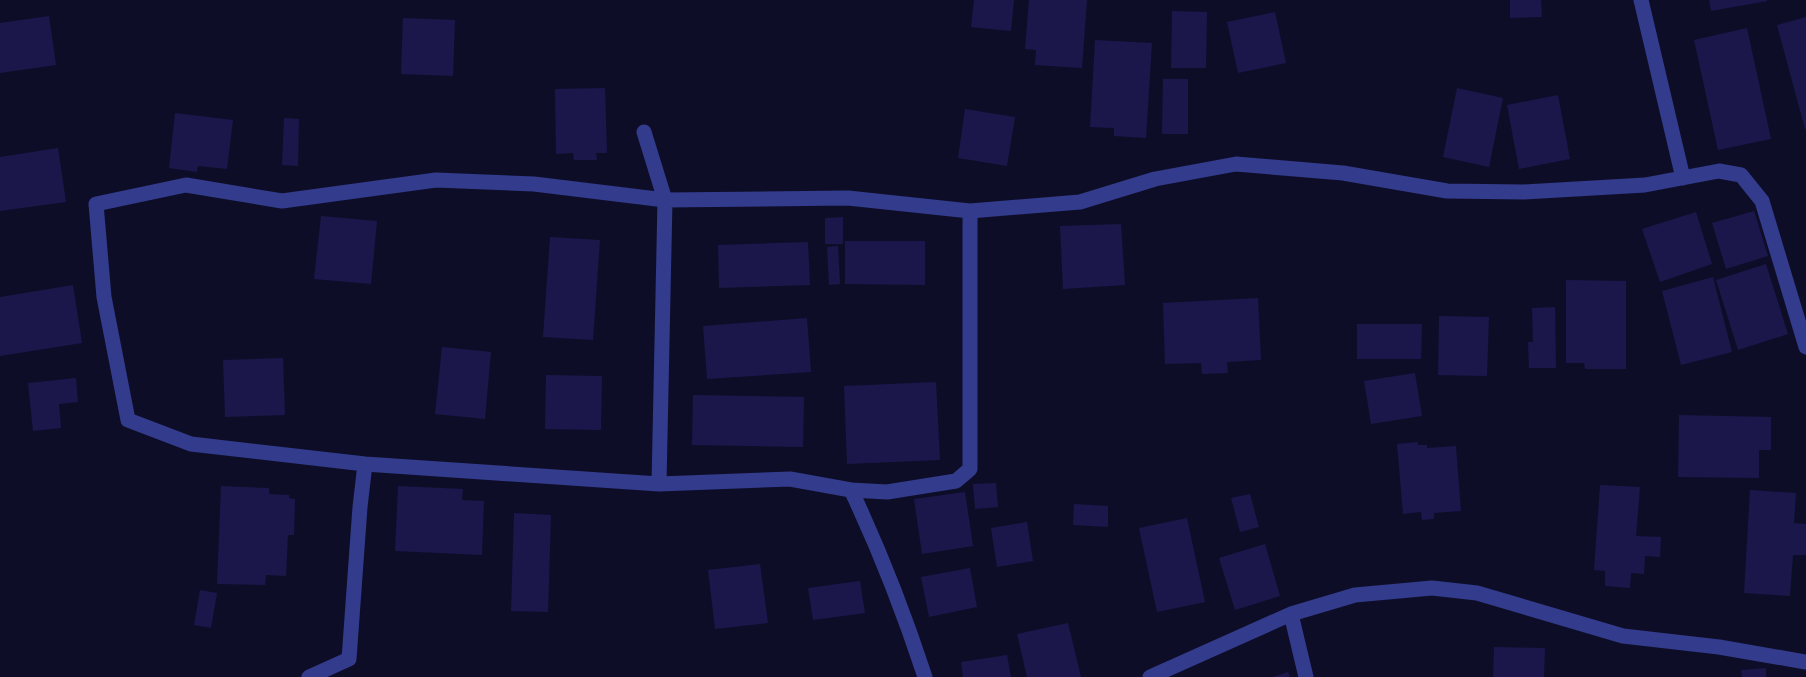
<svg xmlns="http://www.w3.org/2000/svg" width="1806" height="677" font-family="'Titillium Web',sans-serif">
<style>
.building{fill:#1b174b}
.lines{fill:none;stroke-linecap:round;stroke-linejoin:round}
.minor{stroke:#333b8c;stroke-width:15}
</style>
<rect width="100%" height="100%" fill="#0e0d28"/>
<path class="building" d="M 974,0 L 1014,0 L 1011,31 L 971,27 Z
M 1029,0 L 1087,0 L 1082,68 L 1035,65 L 1036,50 L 1025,49 Z
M 1510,0 L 1541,0 L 1542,17 L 1510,18 Z
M 1709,0 L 1767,0 L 1767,1 L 1711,11 Z
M 1172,11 L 1207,12 L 1206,68 L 1171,68 Z
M 1275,12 L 1286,63 L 1238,73 L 1227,22 Z
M 49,16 L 56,65 L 0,73 L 0,23 Z
M 1806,17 L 1806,129 L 1805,129 L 1777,25 Z
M 403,18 L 455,20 L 453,76 L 401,74 Z
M 1747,28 L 1771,139 L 1718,150 L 1694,40 Z
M 1095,40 L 1152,43 L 1146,138 L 1114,136 L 1114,128 L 1090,127 Z
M 1163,79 L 1188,79 L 1188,134 L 1162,134 Z
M 605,88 L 607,153 L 596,153 L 597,160 L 574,160 L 573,153 L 556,154 L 555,89 Z
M 1457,88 L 1503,98 L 1489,167 L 1443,157 Z
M 1558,95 L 1570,159 L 1519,169 L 1507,105 Z
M 965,109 L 1015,117 L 1007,166 L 958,158 Z
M 175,113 L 233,120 L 227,169 L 198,166 L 197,172 L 169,168 Z
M 284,118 L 299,119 L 298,166 L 282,165 Z
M 58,148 L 66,202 L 0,211 L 0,157 Z
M 1754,211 L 1768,256 L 1726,269 L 1712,223 Z
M 1696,212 L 1712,264 L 1660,282 L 1642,229 Z
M 321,216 L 377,221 L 371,284 L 314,279 Z
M 843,217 L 843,244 L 825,244 L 825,218 Z
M 1121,224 L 1125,285 L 1063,289 L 1060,226 Z
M 550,237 L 600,240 L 593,340 L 543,337 Z
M 845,241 L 925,241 L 925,285 L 845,284 Z
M 808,242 L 810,285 L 719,288 L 718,245 Z
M 838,246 L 840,284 L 829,285 L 827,247 Z
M 1766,264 L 1788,334 L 1738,350 L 1716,280 Z
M 1713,277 L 1732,352 L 1681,365 L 1662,291 Z
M 1566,280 L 1626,281 L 1626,369 L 1585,369 L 1584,363 L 1566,363 Z
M 73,285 L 82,343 L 0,356 L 0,297 Z
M 1258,298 L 1261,360 L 1227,362 L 1228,373 L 1202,374 L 1201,363 L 1165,364 L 1163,303 Z
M 1555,307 L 1556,368 L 1529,368 L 1528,342 L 1533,342 L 1532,308 Z
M 1439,316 L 1489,317 L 1487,376 L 1438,375 Z
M 807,318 L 811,372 L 707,379 L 703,326 Z
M 1357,324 L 1422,324 L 1421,359 L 1357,359 Z
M 442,347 L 491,352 L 485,419 L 435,414 Z
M 283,358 L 285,415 L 225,417 L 223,360 Z
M 1415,373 L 1422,416 L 1371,424 L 1364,381 Z
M 546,375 L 602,376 L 601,430 L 545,429 Z
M 76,378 L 78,402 L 59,404 L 61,428 L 33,431 L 28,383 Z
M 936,382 L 940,460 L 847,464 L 844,386 Z
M 693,395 L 804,397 L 803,447 L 692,445 Z
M 1679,415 L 1771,417 L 1771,450 L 1759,450 L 1759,478 L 1678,477 Z
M 1418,442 L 1418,445 L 1427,445 L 1427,448 L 1456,446 L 1461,511 L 1434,513 L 1434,519 L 1422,520 L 1421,512 L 1403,514 L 1397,444 Z
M 996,483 L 998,507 L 975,509 L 973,484 Z
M 1600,485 L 1640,487 L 1636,536 L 1661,537 L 1660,557 L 1645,556 L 1644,574 L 1631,573 L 1630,588 L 1605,586 L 1605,571 L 1594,570 Z
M 221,486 L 269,488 L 269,494 L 289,495 L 289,498 L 295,499 L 294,535 L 288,535 L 286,576 L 266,575 L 265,585 L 217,584 Z
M 398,486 L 463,489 L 462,500 L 484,501 L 482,555 L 395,551 Z
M 1750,490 L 1796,493 L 1794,523 L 1806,524 L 1806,555 L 1793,555 L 1790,596 L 1744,593 Z
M 965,492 L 973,546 L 922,554 L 914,499 Z
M 1250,494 L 1259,527 L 1240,532 L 1231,498 Z
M 1074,504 L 1108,506 L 1108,527 L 1073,525 Z
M 514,513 L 551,515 L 548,612 L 511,611 Z
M 1187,518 L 1205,602 L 1157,612 L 1139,528 Z
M 1027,522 L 1033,561 L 997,567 L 991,528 Z
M 1265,544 L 1280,596 L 1235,610 L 1219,558 Z
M 760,564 L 768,623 L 715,629 L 708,570 Z
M 970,568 L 977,607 L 929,617 L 921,577 Z
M 860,581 L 865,613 L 813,620 L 808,588 Z
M 200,590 L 217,593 L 211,628 L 194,625 Z
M 1068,623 L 1081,677 L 1027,677 L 1017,634 Z
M 1494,647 L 1545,648 L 1544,677 L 1493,677 Z
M 1007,655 L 1011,677 L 963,677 L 961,662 Z
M 1766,668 L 1766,677 L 1742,677 L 1741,670 Z
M 1288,672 L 1290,677 L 1273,677 Z"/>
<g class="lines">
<path class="minor" d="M 1641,0 L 1683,178
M 644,132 L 665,200 L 659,484
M 365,464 L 191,444 L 128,420 L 104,297 L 96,204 L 186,185 L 282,201 L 436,180 L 534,184 L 665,200 L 848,198 L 970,211
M 851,490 L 887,492 L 956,481 L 970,469 L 970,211 L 1080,202 L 1155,179 L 1236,164 L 1343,173 L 1447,191 L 1524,192 L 1645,185 L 1719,171 L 1741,175 L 1762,201 L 1806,347
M 1291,614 L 1306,677
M 309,677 L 349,659 L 360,507 L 365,464 L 659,484 L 790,479 L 851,490 C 880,551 904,613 925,677
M 1150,677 L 1291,614 L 1355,595 L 1432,588 L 1477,593 L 1623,636 L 1719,647 L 1806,662"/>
</g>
</svg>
